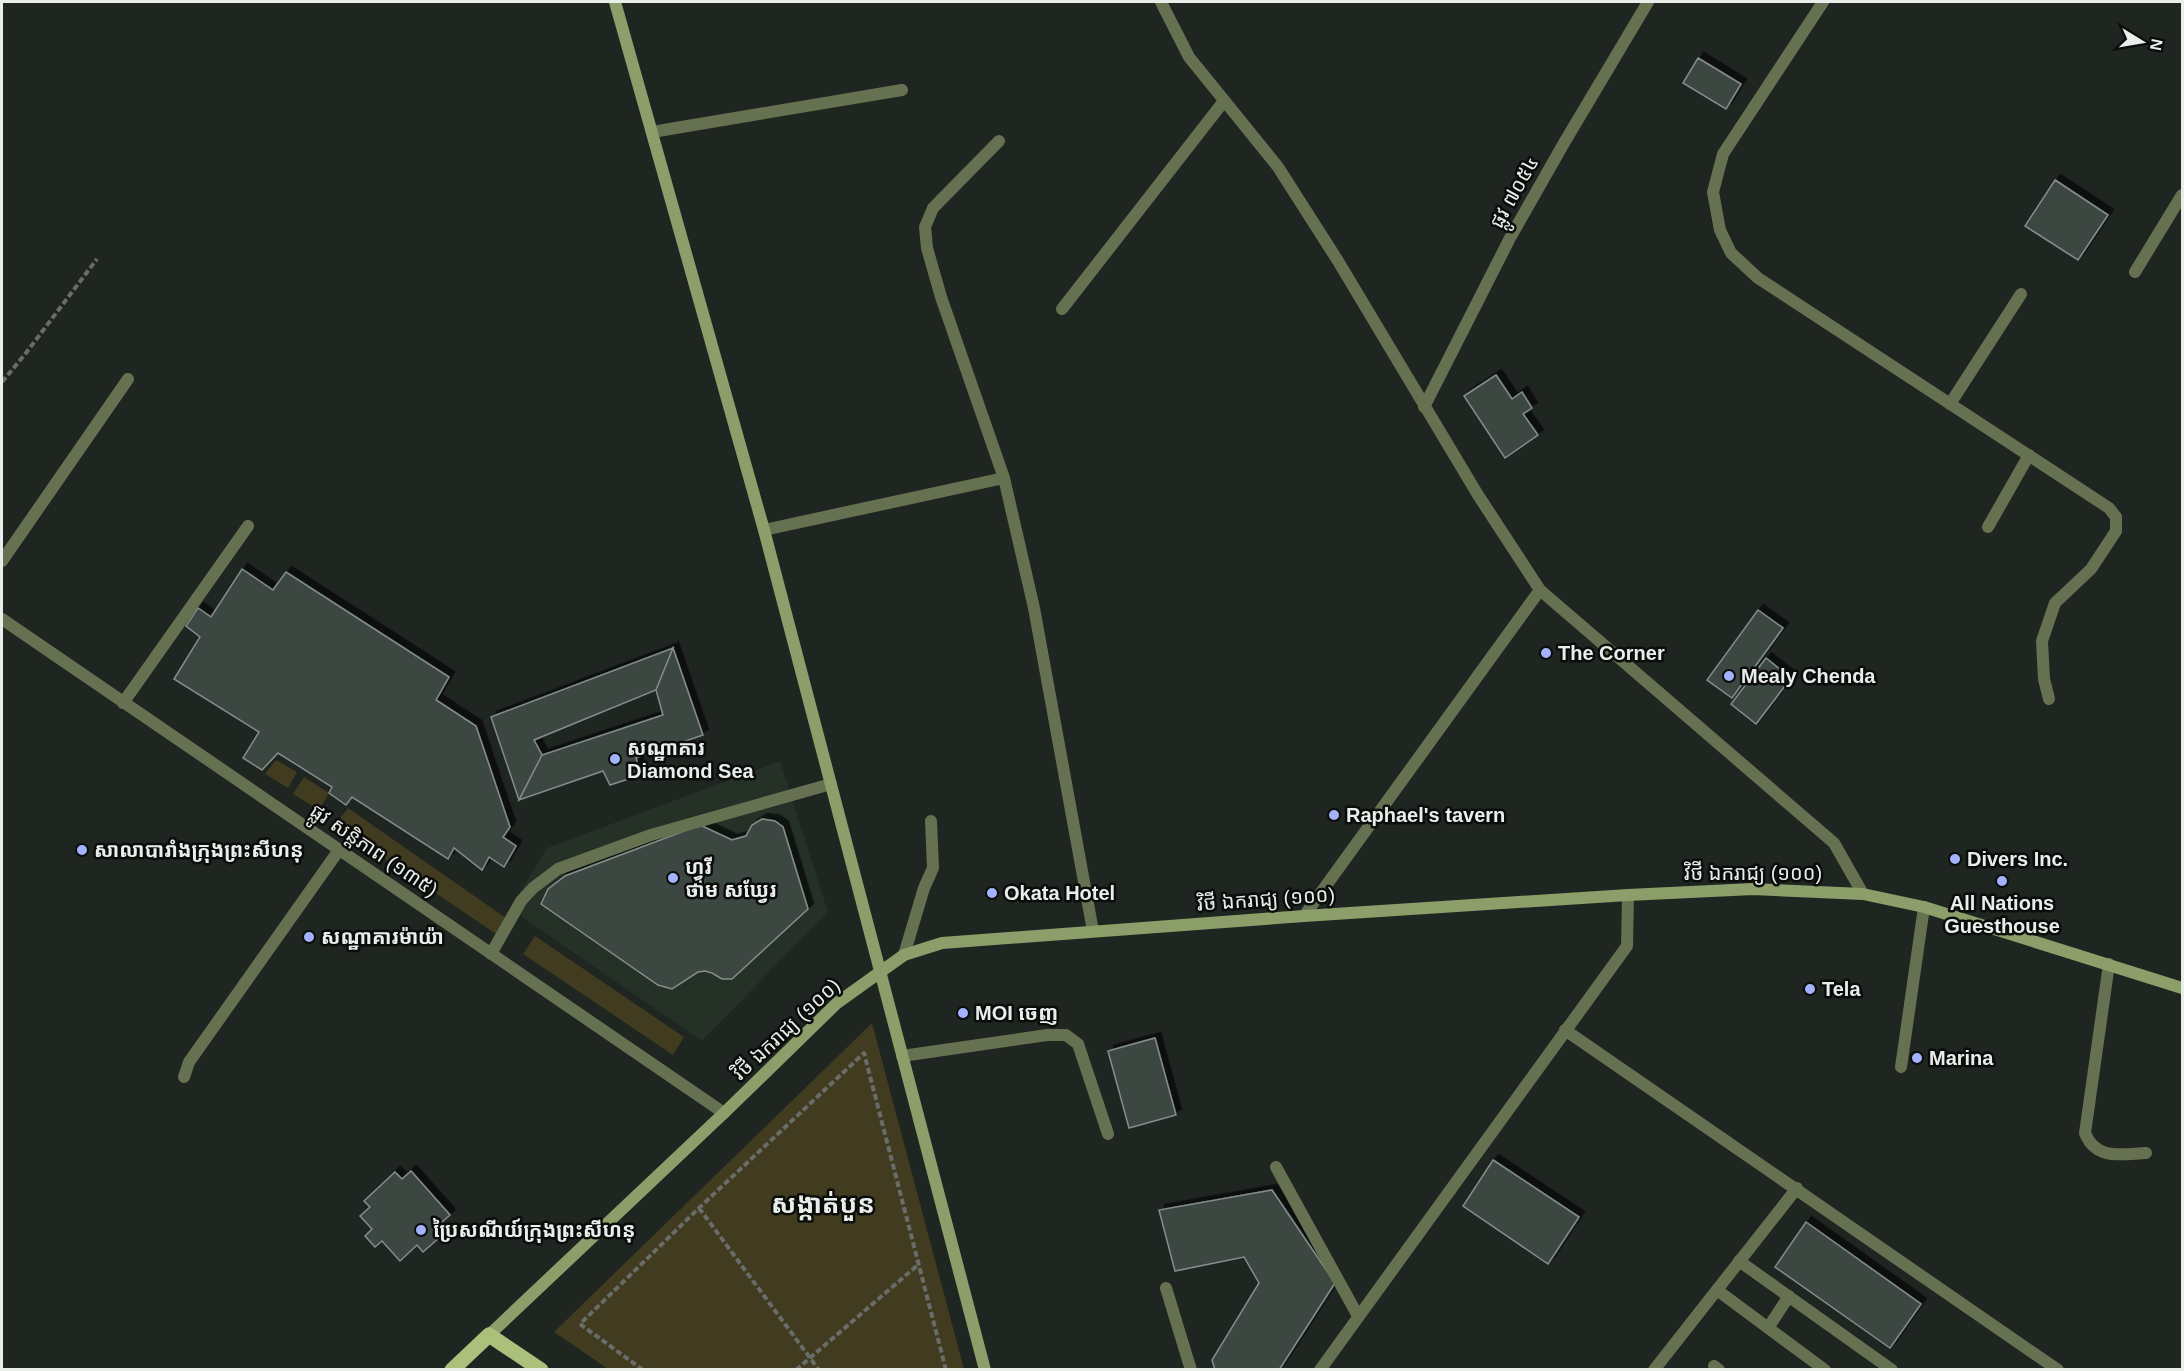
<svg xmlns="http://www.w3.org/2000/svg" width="2184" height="1371" font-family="Helvetica,'Noto Sans Khmer',sans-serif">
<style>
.built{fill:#253027}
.green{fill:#413b20}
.building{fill:#3d4643;stroke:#838e8a;stroke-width:1.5;filter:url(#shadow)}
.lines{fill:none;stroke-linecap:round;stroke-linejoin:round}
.path{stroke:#686d69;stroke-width:4;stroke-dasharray:6 3;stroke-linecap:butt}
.lane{stroke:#667151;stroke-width:12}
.street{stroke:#667151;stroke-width:12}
.secondary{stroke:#8c9e69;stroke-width:12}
.primary{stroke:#aac07b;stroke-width:15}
.poi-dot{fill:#a3b2fd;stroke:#0b0d0b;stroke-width:2}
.labels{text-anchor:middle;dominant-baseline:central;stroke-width:5;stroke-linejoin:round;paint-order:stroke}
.street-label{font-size:20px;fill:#eaeeeb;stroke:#0b0d0b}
.poi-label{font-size:20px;font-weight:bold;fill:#eaeeeb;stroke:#0b0d0b;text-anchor:start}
.district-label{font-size:26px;font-weight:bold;fill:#eaeeeb;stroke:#0b0d0b}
</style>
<defs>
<filter id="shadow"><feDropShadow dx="5.5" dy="-5.5" stdDeviation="0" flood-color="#0009"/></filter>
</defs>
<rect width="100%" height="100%" fill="#1f2520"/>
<path class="built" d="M 780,761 L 828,912 L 702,1041 L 510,909 L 547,848 Z"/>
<path class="green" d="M 276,760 L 297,772 L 288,788 L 265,774 Z
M 304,777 L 329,793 L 319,810 L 293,794 Z
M 348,808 L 506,918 L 496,934 L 335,825 Z
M 535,936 L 684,1037 L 673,1055 L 523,954 Z
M 872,1023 L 964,1369 L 608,1369 L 554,1332 Z"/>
<path class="building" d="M 1698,58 L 1741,84 L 1726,109 L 1683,83 Z
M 2055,180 L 2108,215 L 2078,260 L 2025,226 Z
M 1496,375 L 1512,399 L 1522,392 L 1532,408 L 1523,414 L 1538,435 L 1505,458 L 1464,396 Z
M 242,569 L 273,590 L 286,572 L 449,677 L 436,700 L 476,726 L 510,827 L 503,837 L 516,846 L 504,867 L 489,857 L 482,870 L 454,848 L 448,859 L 352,797 L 346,805 L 329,793 L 332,787 L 278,753 L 262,770 L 243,758 L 259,732 L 174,679 L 200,637 L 186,626 L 198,608 L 211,617 Z
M 1758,610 L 1783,628 L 1732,698 L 1707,680 Z
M 673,648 L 703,735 L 636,758 L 641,775 L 610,785 L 603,771 L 519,800 L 542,755 L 663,715 L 656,690 Z
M 673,648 L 656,690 L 534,740 L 542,755 L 519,800 L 491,717 Z
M 1766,658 L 1791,678 L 1756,724 L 1731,704 Z
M 762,819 L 775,821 L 783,827 L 808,909 L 732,979 L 722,979 L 712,973 L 705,971 L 698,972 L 672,989 L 658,985 L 541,904 L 548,889 L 565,876 L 700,825 L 732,840 L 746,836 L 752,825 Z
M 1155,1038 L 1176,1115 L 1129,1128 L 1108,1051 Z
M 1493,1160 L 1579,1217 L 1548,1264 L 1463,1206 Z
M 411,1171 L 450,1215 L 433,1230 L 440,1237 L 423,1252 L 417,1245 L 400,1261 L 382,1241 L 375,1247 L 365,1236 L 372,1229 L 360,1216 L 370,1207 L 364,1201 L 395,1172 L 402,1179 Z
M 1272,1190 L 1335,1283 L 1279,1370 L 1215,1370 L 1212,1360 L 1259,1283 L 1244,1257 L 1175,1271 L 1159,1210 Z
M 1806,1222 L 1921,1304 L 1890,1348 L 1775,1267 Z"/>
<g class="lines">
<path class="path" d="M 2,382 L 26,353 L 97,259
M 699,1208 L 819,1370
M 643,1370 L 580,1324 L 699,1208 L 864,1053 L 946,1370
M 796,1370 L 919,1264"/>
<path class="lane" d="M 652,132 L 902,90
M 2135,272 L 2182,195
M 1950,404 L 2021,294
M 2,561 L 128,379
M 123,703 L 248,526
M 904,955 L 924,888 L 933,868 L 931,821
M 902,1056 L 1047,1035 L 1066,1035 L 1078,1044 L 1108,1134
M 1901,1067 L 1924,907
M 184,1077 L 189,1062 L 339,850
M 1739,1261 L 1892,1370
M 1166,1288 L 1191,1370
M 1717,1290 L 1825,1370
M 1768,1328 L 1789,1296
M 1714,1366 L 1719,1370"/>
<path class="street" d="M 1161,2 L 1189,57 L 1278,167 L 1338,261 L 1478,495 L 1540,590 L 1834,843 L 1863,894
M 1823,2 L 1723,154 L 1713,192 L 1720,230 L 1731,253 L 1758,278 L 2109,508 L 2116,517 L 2116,531 L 2091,569 L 2055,603 L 2042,641 L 2044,679 L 2049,699
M 999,141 L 933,208 L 925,227 L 927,248 L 941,297 L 1004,478 L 1034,608 L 1093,931
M 1062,309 L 1224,101
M 1424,407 L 1510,238 L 1564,143 L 1648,2
M 1988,527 L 2029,455
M 764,530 L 1004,478
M 2,619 L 724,1113
M 1304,916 L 1540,590
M 491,954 L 521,901 L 533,888 L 558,869 L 651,835 L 831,784
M 2109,964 L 2085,1133 C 2096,1161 2122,1154 2146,1153
M 1565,1030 L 2058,1370
M 1276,1167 L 1358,1316
M 1320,1370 L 1627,946 L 1628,895
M 1654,1370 L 1797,1188"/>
<path class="secondary" d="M 615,2 L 764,530 L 985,1370
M 489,1335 L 724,1113 L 837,1003 L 904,955 L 942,943 L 1304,916 L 1628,895 L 1753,889 L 1863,894 L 1924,907 L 2182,988"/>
<path class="primary" d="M 452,1370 L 489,1335 L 541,1370"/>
</g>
<g class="poi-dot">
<circle cx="1546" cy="653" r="6"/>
<circle cx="1729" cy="676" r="6"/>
<circle cx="615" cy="759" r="6"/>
<circle cx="1334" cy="815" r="6"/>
<circle cx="82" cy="850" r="6"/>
<circle cx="1955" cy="859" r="6"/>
<circle cx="673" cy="878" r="6"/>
<circle cx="2002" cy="881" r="6"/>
<circle cx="992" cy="893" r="6"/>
<circle cx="309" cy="937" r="6"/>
<circle cx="1810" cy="989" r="6"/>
<circle cx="963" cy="1013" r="6"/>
<circle cx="1917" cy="1058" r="6"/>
<circle cx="421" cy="1230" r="6"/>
</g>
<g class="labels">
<g class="street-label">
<text transform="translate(1514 192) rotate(-61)">ផ្លូវ ៧០៥៤</text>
<text transform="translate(374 850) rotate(34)">ផ្លូវ សន្តិភាព (១៣៥)</text>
<text x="1753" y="873">វិថី ឯករាជ្យ (១០០)</text>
<text transform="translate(1266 899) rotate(-4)">វិថី ឯករាជ្យ (១០០)</text>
<text transform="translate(786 1029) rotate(-43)">វិថី ឯករាជ្យ (១០០)</text>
</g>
<g class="poi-label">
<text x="1558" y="653">The Corner</text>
<text x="1741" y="676">Mealy Chenda</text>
<text x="627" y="748">សណ្ឋាគារ<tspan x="627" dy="23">Diamond Sea</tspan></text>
<text x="1346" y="815">Raphael's tavern</text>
<text x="94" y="850">សាលាបារាំងក្រុងព្រះសីហនុ</text>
<text x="1967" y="859">Divers Inc.</text>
<text x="685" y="867">ហ្វូរី<tspan x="685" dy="23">ថាម សឃ្វែរ</tspan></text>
<text x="1004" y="893">Okata Hotel</text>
<text x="2002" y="903" text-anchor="middle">All Nations<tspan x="2002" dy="23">Guesthouse</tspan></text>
<text x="321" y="937">សណ្ឋាគារម៉ាយ៉ា</text>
<text x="1822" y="989">Tela</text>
<text x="975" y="1013">MOI ចេញ</text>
<text x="1929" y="1058">Marina</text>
<text x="433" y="1230">ប្រៃសណីយ៍ក្រុងព្រះសីហនុ</text>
</g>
<g class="district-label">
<text x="823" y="1204">សង្កាត់បួន</text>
</g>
</g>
<rect width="2184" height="1371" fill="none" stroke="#eaeeeb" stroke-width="6"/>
<g transform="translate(2142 42) rotate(101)" stroke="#0b0d0b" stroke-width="4.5" paint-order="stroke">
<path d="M0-4.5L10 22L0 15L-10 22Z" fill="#eaeeeb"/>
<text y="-9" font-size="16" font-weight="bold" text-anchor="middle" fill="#eaeeeb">N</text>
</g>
</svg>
